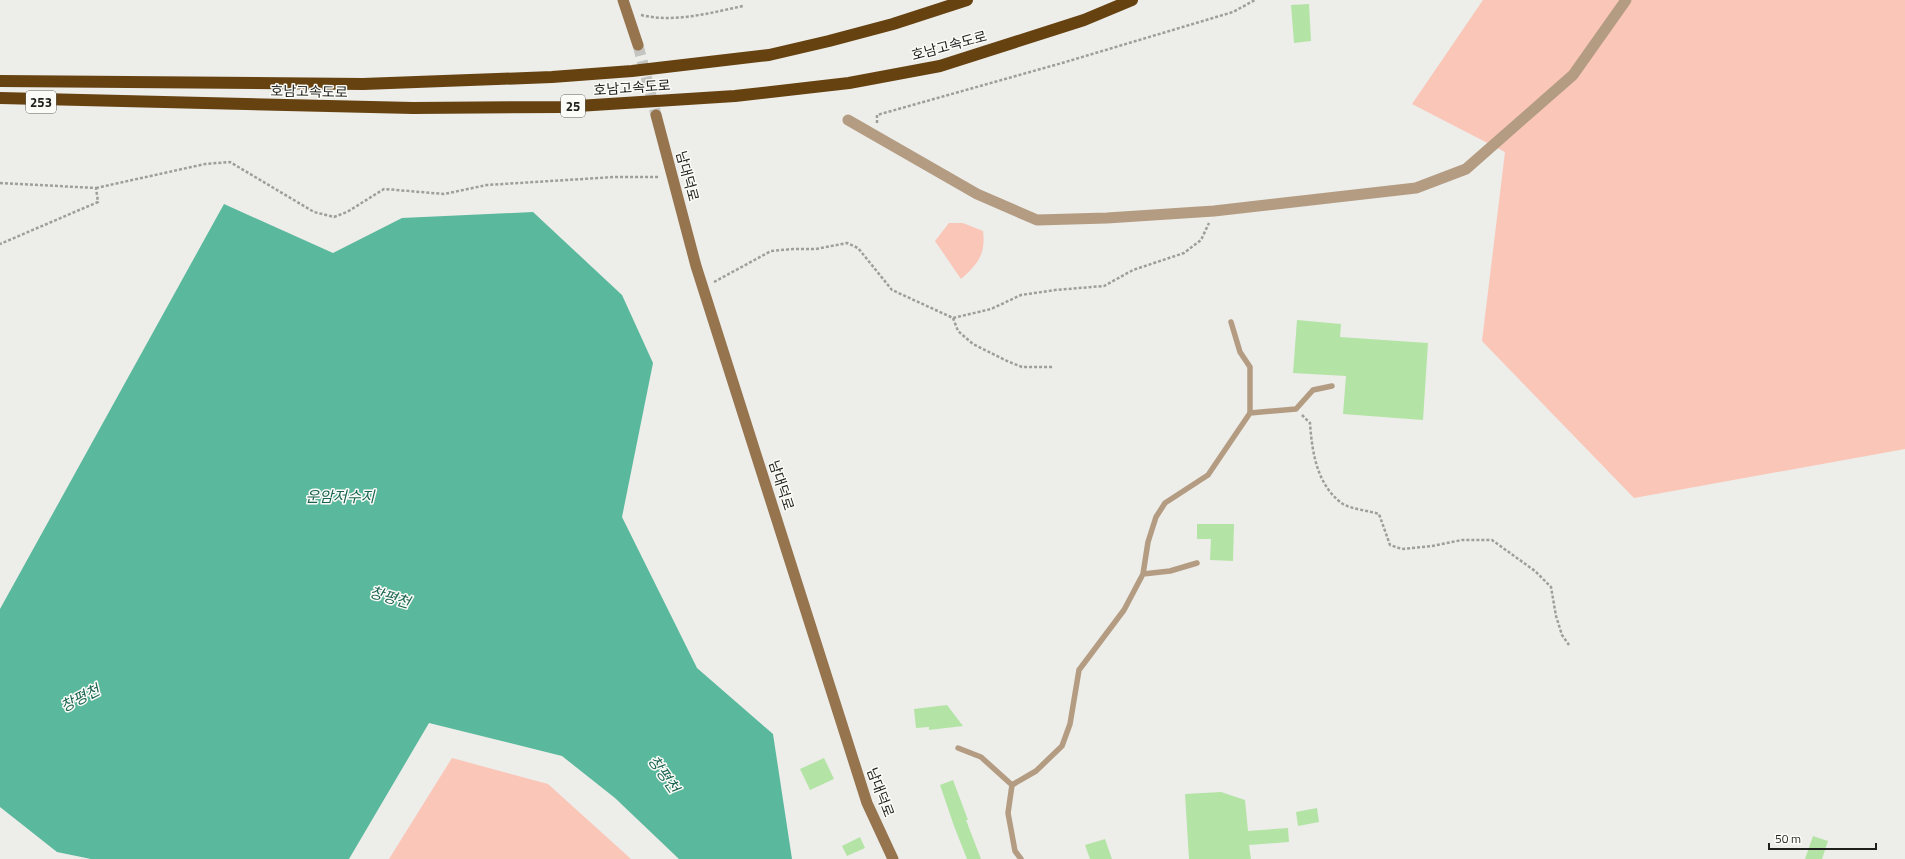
<svg xmlns="http://www.w3.org/2000/svg" width="1905" height="859" font-family="'Titillium Web','Noto Sans KR',sans-serif">
<style>
.green{fill:#fac6b8}
.water{fill:#5ab89d}
.building{fill:#b4e4a5}
.lines{fill:none;stroke-linecap:round;stroke-linejoin:round}
.secondary-tunnel{stroke:#c4c4c1;stroke-width:11;stroke-dasharray:11 5.5;stroke-linecap:butt}
.path{stroke:#9e9e9b;stroke-width:2.5;stroke-dasharray:3 2;stroke-linecap:butt}
.service{stroke:#b39c82;stroke-width:5.5}
.minor{stroke:#b39c82;stroke-width:11}
.secondary{stroke:#95744e;stroke-width:11}
.motorway{stroke:#664211;stroke-width:12}
.labels{text-anchor:middle;dominant-baseline:central;stroke-width:3;stroke-linejoin:round;paint-order:stroke}
.shield{fill:#fbfbf7;stroke:#61615f;stroke-width:1}
.shield-label{font-size:13px;font-weight:bold;fill:#1f1f1e}
.street-label{font-size:14px;fill:#1f1f1e;stroke:#fbfbf7}
.water-label{font-size:15px;font-style:italic;fill:#1a6452;stroke:#fbfbf7}
</style>
<rect width="100%" height="100%" fill="#ededea"/>
<path class="green" d="M 1483,0 L 1905,0 L 1905,449 L 1634,498 L 1482,341 L 1505,152 L 1412,104 Z
M 949,223 L 963,223 L 983,231 C 986,254 978,264 961,279 L 935,241 Z
M 452,758 L 548,784 L 631,859 L 389,859 Z"/>
<path class="water" d="M 224,204 L 333,253 L 402,218 L 533,212 L 622,295 L 653,363 L 622,517 L 697,668 L 773,734 L 792,859 L 679,859 L 615,798 L 562,756 L 429,723 L 349,859 L 91,859 L 57,852 L 0,807 L 0,609 Z"/>
<path class="building" d="M 1309,4 L 1311,41 L 1294,43 L 1291,5 Z
M 1297,320 L 1341,324 L 1340,337 L 1428,343 L 1423,420 L 1343,414 L 1346,376 L 1293,373 Z
M 1197,524 L 1234,524 L 1233,561 L 1210,560 L 1211,539 L 1197,539 Z
M 947,705 L 963,726 L 929,730 L 929,727 L 916,728 L 914,709 Z
M 824,758 L 834,779 L 810,790 L 800,769 Z
M 953,780 L 968,820 L 966,820 L 981,859 L 967,859 L 954,826 L 940,785 Z
M 1221,792 L 1245,800 L 1248,831 L 1288,828 L 1289,842 L 1249,845 L 1251,859 L 1189,859 L 1185,794 Z
M 1317,808 L 1319,822 L 1298,826 L 1296,812 Z
M 1813,836 L 1828,841 L 1822,859 L 1805,859 Z
M 860,837 L 865,848 L 847,856 L 842,846 Z
M 1105,839 L 1112,859 L 1090,859 L 1085,845 Z"/>
<g class="lines">
<path class="secondary-tunnel" d="M 638,45 L 656,115"/>
<path class="path" d="M 641,15 C 674,23 710,13 743,6
M 877,123 L 877,115 L 1062,63 L 1233,12 L 1255,0
M 0,183 L 96,188 L 98,202 L 0,244
M 96,188 L 205,164 L 230,162 L 314,212 L 334,217 L 347,212 L 384,189 L 444,194 L 487,185 L 614,177 L 660,177
M 714,282 L 771,251 L 793,249 L 816,249 L 847,243 L 858,248 L 892,290 L 953,318 L 991,309 L 1021,295 L 1055,290 L 1104,286 L 1133,270 L 1184,253 L 1201,240 L 1209,223
M 953,318 L 958,331 L 973,344 L 1007,361 L 1022,367 L 1054,367
M 1302,415 L 1310,423 C 1312,452 1317,486 1343,504 C 1351,509 1370,511 1379,514 L 1390,545 L 1402,549 L 1432,546 L 1462,540 L 1492,540 L 1535,571 L 1551,587 L 1556,616 L 1562,635 L 1569,645"/>
<path class="service" d="M 1231,322 L 1240,352 L 1250,367 L 1250,413
M 1143,574 L 1148,542 L 1156,517 L 1165,503 L 1208,475 L 1250,413 L 1296,409 L 1313,390 L 1332,386
M 958,748 L 981,757 L 1012,785 L 1008,813 L 1015,851 L 1021,859
M 1012,785 L 1036,771 L 1062,746 L 1070,724 L 1079,670 L 1124,610 L 1143,574 L 1170,571 L 1197,563"/>
<path class="minor" d="M 848,120 L 977,194 L 1037,220 L 1107,218 L 1214,211 L 1416,188 L 1466,169 L 1573,75 L 1626,0"/>
<path class="secondary" d="M 623,0 L 638,45
M 656,115 L 696,266 L 867,803 L 893,859"/>
<path class="motorway" d="M 0,81 L 363,84 L 552,77 L 632,71 L 769,55 L 829,41 L 893,24 L 967,0
M 0,98 L 413,108 L 562,107 L 735,96 L 849,83 L 940,66 L 1084,20 L 1132,0"/>
</g>
<g class="labels">
<g class="shield">
<rect x="26" y="91" width="30" height="22" rx="3"/>
<rect x="561" y="95" width="24" height="22" rx="3"/>
</g>
<g class="shield-label">
<text x="41" y="102">253</text>
<text x="573" y="106">25</text>
</g>
<g class="street-label">
<text transform="translate(949 45) rotate(-15)">호남고속도로</text>
<text transform="translate(632 87) rotate(-4)">호남고속도로</text>
<text transform="translate(309 91) rotate(1)">호남고속도로</text>
<text transform="translate(688 176) rotate(75)">남대덕로</text>
<text transform="translate(782 485) rotate(72)">남대덕로</text>
<text transform="translate(881 792) rotate(69)">남대덕로</text>
</g>
<g class="water-label">
<text x="340" y="496">운암저수지</text>
<text transform="translate(390 597) rotate(16)">창평천</text>
<text transform="translate(80 698) rotate(-27)">창평천</text>
<text transform="translate(664 774) rotate(55)">창평천</text>
</g>
</g>
<path d="M1769 843v6h107v-6" fill="none" stroke="#1f1f1e" stroke-width="2"/>
<text x="1775" y="843" font-size="12" fill="#1f1f1e" stroke="#fbfbf7" stroke-width="3" paint-order="stroke">50 m</text>
</svg>
